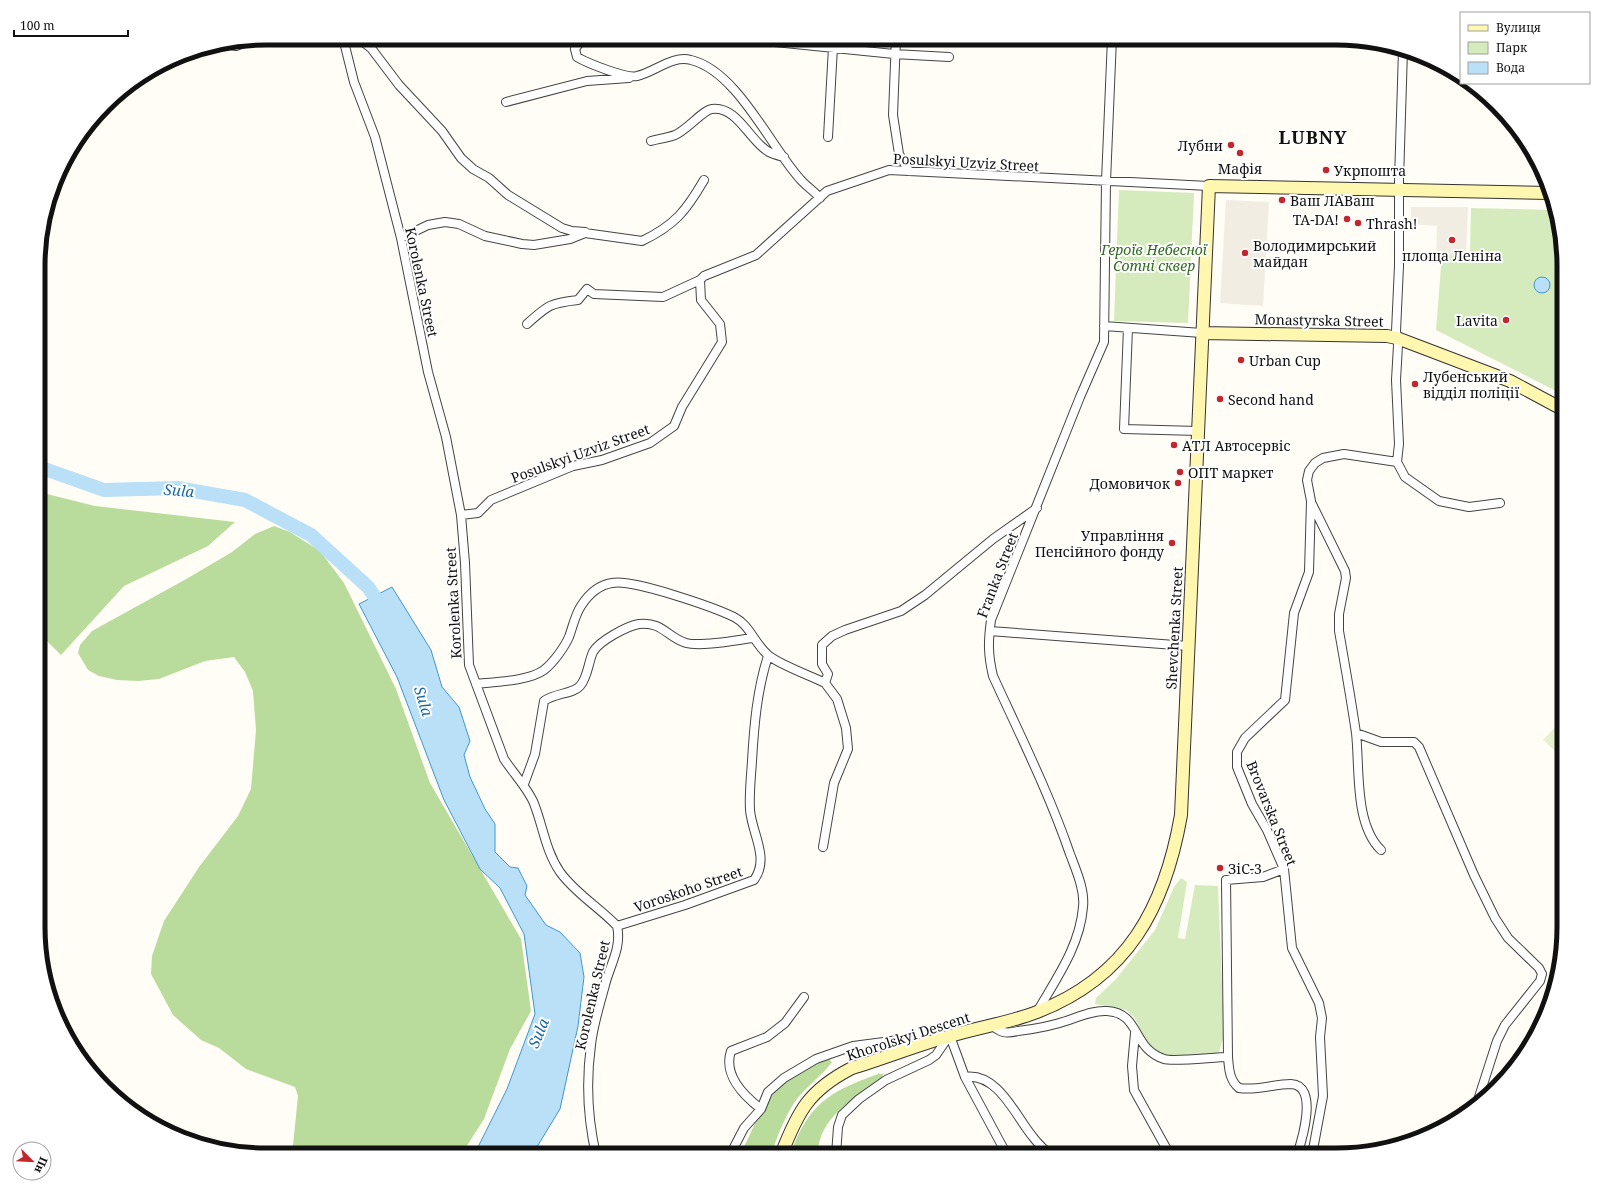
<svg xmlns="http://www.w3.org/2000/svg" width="1602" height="1193" font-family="'Noto Serif',serif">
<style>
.green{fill:#d5ebbd}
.forest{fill:#b9dc9c}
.pitch{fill:#e6f2cf}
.plaza{fill:#f1ede2}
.water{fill:#b9e0f7;stroke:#3f96cf}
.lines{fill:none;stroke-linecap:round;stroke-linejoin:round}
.river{stroke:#b9e0f7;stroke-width:14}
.minor-casing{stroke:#444;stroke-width:10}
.secondary-casing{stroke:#333;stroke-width:14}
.minor{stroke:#fff;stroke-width:8}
.secondary{stroke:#fff6b0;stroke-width:12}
.poi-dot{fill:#c4262e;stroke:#fff;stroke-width:1.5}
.labels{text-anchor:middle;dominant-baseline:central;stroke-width:4;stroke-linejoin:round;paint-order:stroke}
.poi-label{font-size:14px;fill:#111;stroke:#fff;text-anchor:start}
.street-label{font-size:14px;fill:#111;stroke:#fff}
.park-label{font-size:14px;font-style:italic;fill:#2f6b1f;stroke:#fff}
.water-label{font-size:15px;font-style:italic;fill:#1768a6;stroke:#fff}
.district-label{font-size:18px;font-weight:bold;letter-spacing:1px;fill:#111;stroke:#fff}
.rim{fill:none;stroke:#111;stroke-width:5}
</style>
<rect width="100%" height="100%" fill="#fffdf5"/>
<!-- green -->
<path class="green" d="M663,38H707C689,46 680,48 663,38Z
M1119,190L1194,193L1188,323L1114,321Z
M1471,208L1556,210L1560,221L1564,265V395L1436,330L1442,254L1470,253Z
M1181,878L1187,882L1178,938L1185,939L1195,885L1218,886L1224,1035L1219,1052L1211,1055L1168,1057L1150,1048L1134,1017L1126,1010L1095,1004L1096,998L1116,979L1155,930L1174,887Z"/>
<!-- forest -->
<path class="forest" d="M39,492L95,506L235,522L208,546L124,586L61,655L39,633Z
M274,526L290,532L320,551L344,583L396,689L430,783L521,939L531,1011L510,1049L484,1119L461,1155H292L298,1096L295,1087L246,1069L219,1048L201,1040L173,1015L151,974L152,956L164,921L199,867L238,816L251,789L256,730L253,691L245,672L234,657L205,661L159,679L138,681L117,680L99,676L88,670L78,653L80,645L92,631L188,578L232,552L255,534Z
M829,1059L832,1062C821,1077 804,1088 794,1103C784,1119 777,1137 771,1155H740C753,1130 764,1097 788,1080C801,1070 815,1064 829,1059Z
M878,1074H883L882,1078C856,1097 817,1118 818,1155H790C809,1103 829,1092 878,1074Z"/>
<!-- pitch -->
<path class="pitch" d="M1561,721L1564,723V759L1543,740Z"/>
<!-- plaza -->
<path class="plaza" d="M1226,200L1269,202L1263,306L1220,303Z
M1411,207H1468L1466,256L1436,255L1437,226L1411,224Z"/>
<!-- water -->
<path class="water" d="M1534 285a8 8 0 1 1 16 0a8 8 0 1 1-16 0Z
M392,587L431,650L442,687L459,707L470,741L464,755L470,777L485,809L495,824V852L510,867L518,868L527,886L525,895L546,925L560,932L580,953L584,977L578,1026L560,1109L532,1155H474L507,1089L535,1014L524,934L500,888L480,869L444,800L397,677L359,604Z"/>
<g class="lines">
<!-- river -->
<path class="river" d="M39,467L104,490L177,488L245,500L311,535L368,587L384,611"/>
<!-- minor casing -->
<g class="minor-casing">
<path id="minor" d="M343,38L354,82L375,137L401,238L428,372L446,437L461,515L465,563L469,665L504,759C514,774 525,785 533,801C543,825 545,850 560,872C576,894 599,907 617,926C622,947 610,965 605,985C600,1004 593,1025 591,1045C586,1081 588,1120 596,1155
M358,38L371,48L399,85L442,131L461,158L473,169L489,178L508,195L562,228L572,231L585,232
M583,38L575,49L577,57C587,63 627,79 637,76C655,72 672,55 691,60C737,71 770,146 800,179C806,186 814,191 820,198
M896,38L893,115L899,154L909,171
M754,40L894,54L949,57
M227,44L236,46L250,41
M1403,50L1399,180V266L1396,331L1398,345L1396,380L1399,444L1397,462L1405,477L1439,501L1469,507L1500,503
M506,102L587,81L629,78
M828,137L833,47
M651,141C658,139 667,138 675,135C687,130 703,110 712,109C738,106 750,142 769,152C774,154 779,156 784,157
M401,238L428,225L445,222L459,224L485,236L522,244L534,245L570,239L585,233L642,241C675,225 686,211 704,180
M527,324C548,305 550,303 578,300L587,289L594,294L663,297L700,280
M1104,326L1202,333
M1128,328L1124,429L1198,431
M1312,504L1345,571L1346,578L1339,614V631C1345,665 1351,699 1356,733C1360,768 1354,824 1381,850
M461,515L478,513L491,500L573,466L602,460L650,443L674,426L682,407L722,342L720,324L701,300L700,280L704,276L756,255L827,191L889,170L1209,186
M990,631L1188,646
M476,684C495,682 529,681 544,670C553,663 564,648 569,637C573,626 575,615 581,606C588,595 599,585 612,583C633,579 713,607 734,617C750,625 754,643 768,655C778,664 811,676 825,683L828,674L822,664V645L832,636L845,630L901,611L925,595L993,539L1037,508
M1356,733L1381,742H1414L1419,747L1474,875L1495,918L1508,938L1539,968L1542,974L1540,981L1505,1025L1497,1041L1478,1100
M524,784L535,754L544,701C555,693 573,694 580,686C588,677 588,663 593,652C599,641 627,626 639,624C662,621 668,638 686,643C701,647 737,640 753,638
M823,847L834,783L848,749L846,728L837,699L825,683
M1284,869L1263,877L1226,880L1228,1057C1229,1068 1229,1080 1239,1088C1256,1091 1274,1084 1291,1084C1319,1085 1302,1140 1297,1155
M617,926L685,905L754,880C770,858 752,834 750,810C749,794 751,777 752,761C754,726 757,690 768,656
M1037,1012C1056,979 1080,946 1083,907C1085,890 1076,870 1070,854C1049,793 1020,735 993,676C988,655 988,642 991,620L1080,397L1104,342L1106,181L1112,38
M992,1026C996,1028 999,1031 1003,1032C1007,1033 1014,1032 1018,1031C1035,1029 1052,1026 1069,1020C1081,1016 1094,1010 1107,1011C1141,1013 1131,1048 1164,1059C1173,1062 1215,1057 1228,1057
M1135,1033L1132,1066L1134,1090L1170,1155
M950,1036L965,1077L1007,1155
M965,1077C998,1072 1016,1117 1033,1137C1038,1144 1044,1149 1050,1155
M761,1109C743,1095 723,1075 731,1051L767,1037L785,1023L804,997
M730,1155L744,1128L761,1109L768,1092L784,1078L816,1059L853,1046L899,1040
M836,1155L838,1127L842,1115L859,1099L886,1080L929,1060L936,1055L949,1036
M1312,1155L1323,1096L1320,1037L1322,1018L1319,1003L1292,948L1284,869L1267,830L1252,804L1237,767V752L1245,738L1285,700L1294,613L1309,572L1311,501L1307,480L1309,471L1315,463L1323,458L1344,454L1397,462"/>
</g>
<!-- secondary casing -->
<g class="secondary-casing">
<path id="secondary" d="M1202,333L1387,336L1397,338L1510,381L1564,410
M781,1155C798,1111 809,1090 852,1068C885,1058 917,1045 950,1036C979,1027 1009,1023 1037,1012C1128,977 1165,907 1181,815L1209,186L1550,193"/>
</g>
<!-- minor -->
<use href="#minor" class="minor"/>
<!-- secondary -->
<use href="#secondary" class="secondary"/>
</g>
<!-- markers -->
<g class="poi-dot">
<circle cx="1231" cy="145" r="4"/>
<circle cx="1240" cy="153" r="4"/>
<circle cx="1326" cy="170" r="4"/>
<circle cx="1282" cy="200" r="4"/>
<circle cx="1347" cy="219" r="4"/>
<circle cx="1358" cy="223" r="4"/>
<circle cx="1452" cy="240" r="4"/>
<circle cx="1245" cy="253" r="4"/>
<circle cx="1506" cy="320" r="4"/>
<circle cx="1241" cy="360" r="4"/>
<circle cx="1415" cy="384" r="4"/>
<circle cx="1220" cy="399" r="4"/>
<circle cx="1174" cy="445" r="4"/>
<circle cx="1180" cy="472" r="4"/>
<circle cx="1178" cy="483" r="4"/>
<circle cx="1172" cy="543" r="4"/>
<circle cx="1220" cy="868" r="4"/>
</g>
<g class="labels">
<!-- poi labels -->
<g class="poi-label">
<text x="1223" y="145" text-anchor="end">Лубни</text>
<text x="1240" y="168" text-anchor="middle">Мафія</text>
<text x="1334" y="170">Укрпошта</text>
<text x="1290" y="200">Ваш ЛАВаш</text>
<text x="1339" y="219" text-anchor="end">TA-DA!</text>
<text x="1366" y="223">Thrash!</text>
<text x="1253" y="245">Володимирський<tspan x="1253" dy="16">майдан</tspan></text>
<text x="1452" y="255" text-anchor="middle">площа Леніна</text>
<text x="1498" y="320" text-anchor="end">Lavita</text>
<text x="1249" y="360">Urban Cup</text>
<text x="1423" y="376">Лубенський<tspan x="1423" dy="16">відділ поліції</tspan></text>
<text x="1228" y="399">Second hand</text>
<text x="1182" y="445">АТЛ Автосервіс</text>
<text x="1188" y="472">ОПТ маркет</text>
<text x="1170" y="483" text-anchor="end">Домовичок</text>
<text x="1164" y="535" text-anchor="end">Управління<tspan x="1164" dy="16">Пенсійного фонду</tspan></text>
<text x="1228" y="868">ЗіС-3</text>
</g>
<!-- street labels -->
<g class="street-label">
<text transform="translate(966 162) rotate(3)">Posulskyi Uzviz Street</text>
<text transform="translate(422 282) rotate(78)">Korolenka Street</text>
<text transform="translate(1319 320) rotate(1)">Monastyrska Street</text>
<text transform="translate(580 453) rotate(-20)">Posulskyi Uzviz Street</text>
<text transform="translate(997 575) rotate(-69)">Franka Street</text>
<text transform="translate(453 603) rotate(-93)">Korolenka Street</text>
<text transform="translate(1174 628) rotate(-87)">Shevchenka Street</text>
<text transform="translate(1272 813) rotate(68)">Brovarska Street</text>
<text transform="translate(688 889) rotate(-19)">Voroskoho Street</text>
<text transform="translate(592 995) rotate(-77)">Korolenka Street</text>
<text transform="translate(908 1036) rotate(-18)">Khorolskyi Descent</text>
</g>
<!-- park labels -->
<g class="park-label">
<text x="1154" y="249">Героїв Небесної<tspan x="1154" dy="16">Сотні сквер</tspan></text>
</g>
<!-- water labels -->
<g class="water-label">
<text transform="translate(179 490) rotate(5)">Sula</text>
<text transform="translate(424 701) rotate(73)">Sula</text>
<text transform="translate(538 1033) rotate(-68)">Sula</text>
</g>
<!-- district labels -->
<g class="district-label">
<text x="1313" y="137">LUBNY</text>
</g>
</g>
<!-- crop -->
<path d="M0 0H1602V1193H0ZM266 45H1336A221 221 0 0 1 1557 266V927A221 221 0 0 1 1336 1148H266A221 221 0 0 1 45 927V266A221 221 0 0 1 266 45Z" fill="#fff" fill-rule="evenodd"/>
<path class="rim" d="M266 45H1336A221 221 0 0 1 1557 266V927A221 221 0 0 1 1336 1148H266A221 221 0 0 1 45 927V266A221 221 0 0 1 266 45Z"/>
<!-- legend -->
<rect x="1460" y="12" width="130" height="72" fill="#ffffff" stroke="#a0a0a0"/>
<rect x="1468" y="25" width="20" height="6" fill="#fff6b0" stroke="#a0a0a0"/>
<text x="1496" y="32" font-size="12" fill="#111111">Вулиця</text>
<rect x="1468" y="42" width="20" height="12" fill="#d5ebbd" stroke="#a0a0a0"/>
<text x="1496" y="52" font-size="12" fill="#111111">Парк</text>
<rect x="1468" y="62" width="20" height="12" fill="#b9e0f7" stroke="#a0a0a0"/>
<text x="1496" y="72" font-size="12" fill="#111111">Вода</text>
<!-- north arrow -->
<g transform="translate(32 1161) rotate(114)"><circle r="19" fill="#ffffff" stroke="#a0a0a0"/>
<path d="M0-3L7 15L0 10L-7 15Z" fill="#c4262e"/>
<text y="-6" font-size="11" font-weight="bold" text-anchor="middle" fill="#111111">Пн</text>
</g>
<!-- scale -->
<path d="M14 30v6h114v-6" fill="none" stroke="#111111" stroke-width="2"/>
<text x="20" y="30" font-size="12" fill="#111111" stroke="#ffffff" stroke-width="3" paint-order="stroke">100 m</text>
</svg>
